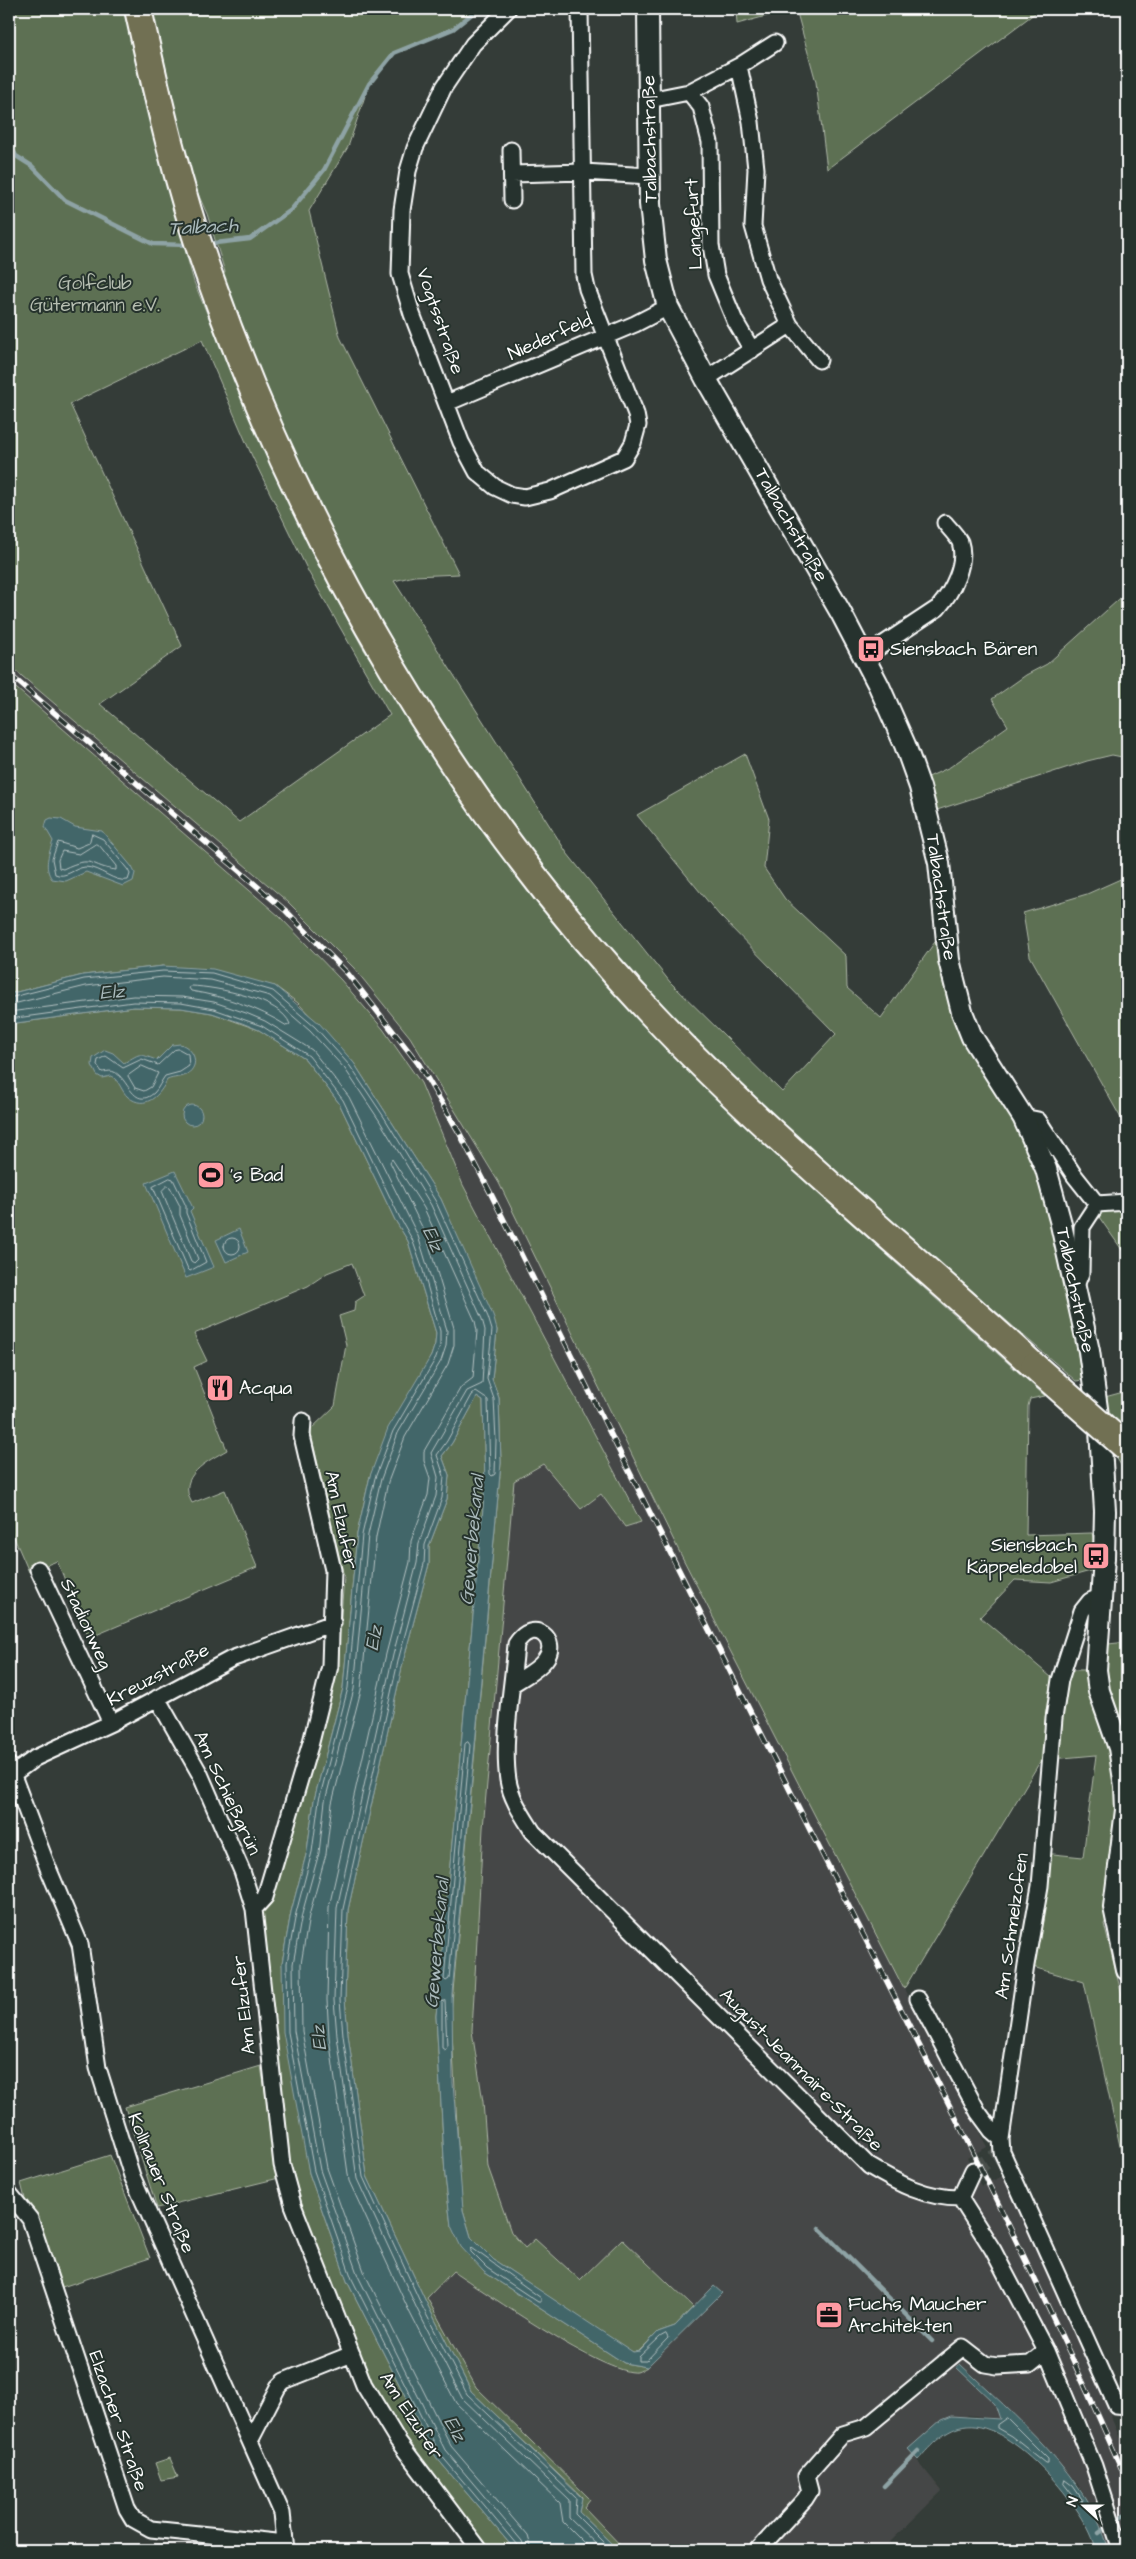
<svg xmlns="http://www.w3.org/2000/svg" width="1136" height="2559" font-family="'Architects Daughter',sans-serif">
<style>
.built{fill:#454746}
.green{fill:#5d6f52;stroke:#aeb7a8;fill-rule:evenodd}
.water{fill:#436669;stroke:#8ea3a5}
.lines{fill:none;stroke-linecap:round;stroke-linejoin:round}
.shore{stroke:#b4c2c3;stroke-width:1}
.stream{stroke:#8ea3a5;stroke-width:4.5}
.minor-tunnel{stroke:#48504c;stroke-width:15;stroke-dasharray:15 8;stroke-linecap:butt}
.minor-casing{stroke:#fff;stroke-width:19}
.tertiary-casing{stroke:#fff;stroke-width:24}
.trunk-casing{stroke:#fff;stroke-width:30}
.minor{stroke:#26332d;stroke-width:15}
.tertiary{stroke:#26332d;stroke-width:20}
.trunk{stroke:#716f52;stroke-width:26}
.rail-casing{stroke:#fff;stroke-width:5.5}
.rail{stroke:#26332d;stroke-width:4;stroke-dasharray:11;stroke-linecap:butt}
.trunk-bridge-casing{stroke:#fff;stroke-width:30;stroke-linecap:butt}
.trunk-bridge{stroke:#716f52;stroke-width:26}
.labels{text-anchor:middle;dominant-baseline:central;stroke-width:4;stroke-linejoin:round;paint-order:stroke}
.street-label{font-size:19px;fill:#fff;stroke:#26332d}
.park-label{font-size:19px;fill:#b6beb1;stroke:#26332d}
.poi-label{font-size:19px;fill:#fff;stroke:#26332d;text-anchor:start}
.water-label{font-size:20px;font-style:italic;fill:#aababc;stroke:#26332d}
</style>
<rect width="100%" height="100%" fill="#343c38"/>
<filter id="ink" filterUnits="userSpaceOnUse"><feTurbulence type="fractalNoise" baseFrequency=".02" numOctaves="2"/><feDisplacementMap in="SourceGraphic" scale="10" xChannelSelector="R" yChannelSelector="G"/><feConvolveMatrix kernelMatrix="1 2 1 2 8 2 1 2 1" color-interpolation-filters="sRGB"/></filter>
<g filter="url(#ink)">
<!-- built -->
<path class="built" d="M9,665L212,836L288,902L354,968L410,1037L499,1183L904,1989L987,2147L967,2158L981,2186L1003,2176L1079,2341L1127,2455V2550H1109L1097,2517L1077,2483L1001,2402L960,2364L956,2367L995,2404L1000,2419L968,2415L908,2449L942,2491L882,2550H625L584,2507L590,2499L476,2387L427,2298L453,2271L584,2355L647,2367L716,2289L714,2287L693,2307L622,2240L580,2280L534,2240L525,2248L511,2232L488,2167L483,2102L472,2031L483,1828L514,1481L543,1464L581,1509L601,1494L625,1527L641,1521L463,1185L421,1083L383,1029L341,980L279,916L9,682Z"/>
<!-- green -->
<path class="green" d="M9,9H126L140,85L194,282L265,453L318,565L363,648L449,780L495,847L672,1052L821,1196L1045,1396L1030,1399L1028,1406L1026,1535L1092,1533L1095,1545L1094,1570L1051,1582L1015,1580L980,1617L1051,1677L1063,1670H1095L1099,1645L1127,1642V1970L1114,1907L1104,1924L1127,2016V2178L1084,1982L1026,1965L1043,1853L1083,1857L1096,1755L1041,1760L904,1989L678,1549L499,1183L410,1037L354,968L288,902L9,665ZM202,340L252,456L309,573L390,715L239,822L100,704L182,646L70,404Z
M150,9H478L453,29L394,53L369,84L348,147L309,211L340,337L459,574L414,576L394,581L567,853L670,982L782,1092L836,1034L719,915L637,815L745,754L769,819L764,868L785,899L846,956L847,988L881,1018L937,939L944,986L954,1019L971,1053L1024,1139L1044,1184L1083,1380L1076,1381L827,1165L731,1077L618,957L521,839L423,700L343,557L275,413L220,274L225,272L207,214L195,187L163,70Z
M736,9H792L737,24Z
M796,9H1039V10L827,169L816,82Z
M1127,592V758L1112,755L1087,761L937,810L922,780L950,767L1008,726L992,699L1026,675L1047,664Z
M9,682L279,916L341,980L383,1029L421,1083L463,1185L641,1522L625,1527L601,1494L581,1509L543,1464L514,1481L483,1828L472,2031L483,2102L488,2167L511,2232L525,2248L535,2239L580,2280L622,2239L693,2307L675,2326L658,2332L637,2353L630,2351L494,2260L471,2237L463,2210L460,2183L451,2013L501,1463L499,1398L492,1379L497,1330L441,1199L354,1063L298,1003L275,986L163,966L83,975L9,994Z
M1127,866V1129L1030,956L1023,913L1087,894L1125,877L1121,869Z
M134,1007L181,1008L212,1013L259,1030L305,1059L339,1103L395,1220L408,1241L436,1333L435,1344L431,1356L370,1476L357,1534L343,1688L314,1800L307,1851L291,1912L282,1963L309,2173L347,2281L436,2457L515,2550H480L380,2412L293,2205L254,1909L338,1653L340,1629L344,1577L310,1430L335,1406L346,1345L339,1316L354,1311L355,1302L364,1296L352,1263L327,1273L308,1286L194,1334L207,1361L194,1367L227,1450C208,1461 176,1476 192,1503L225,1490L257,1567L89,1638L57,1561L29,1572L9,1526V1024Z
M1127,1206V1257L1099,1217L1098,1210Z
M1127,1391V1475L1113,1452L1105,1397Z
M477,1397L483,1401L485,1486L436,2016L445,2176L451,2226L484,2272L624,2363L647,2367C644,2369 640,2371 637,2372C605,2376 485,2292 453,2271L427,2298L476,2387L590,2499L584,2507L625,2550H618L579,2512L582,2497L471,2391L427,2304L367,2176L348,2034L345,1999L348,1910L404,1658L429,1564V1546L447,1499L449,1475L442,1456L452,1443Z
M261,2066L279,2178L157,2208L125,2107Z
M110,2155L150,2258L53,2290L30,2219L21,2183Z
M170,2458L178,2477L161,2480L155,2463Z"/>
<!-- water -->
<path class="water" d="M51,818L61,819L75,827L102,831L132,867L135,873L133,881L123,886L86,872L66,881L52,879C43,867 49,854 53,841L45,827L47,820Z
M163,966L213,969L275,986L319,1023L354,1063L441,1199L493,1315L497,1330L492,1379L499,1398L501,1463L452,1994L453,2083L463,2210L471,2237L494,2260L633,2352L640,2351L658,2332L675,2326L714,2286L722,2293L647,2367L624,2363L484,2272L461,2247L451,2226L445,2176L436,2016L485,1486L483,1401L477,1397L452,1443L442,1456L449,1475L447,1499L429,1546V1564L404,1658L348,1910L345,1999L348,2034L367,2176L427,2304L471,2391L582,2498L579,2512L618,2550H515L436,2457L347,2281L309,2173L283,2032L282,1963L291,1912L307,1851L314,1800L343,1688L357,1534L370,1476L388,1428L431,1356L435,1344L436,1333L408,1241L395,1220L339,1103L305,1059L259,1030L242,1023L212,1013L181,1008L134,1007L9,1024V994L83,975Z
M180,1044C194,1048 201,1065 187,1074C181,1078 174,1077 167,1080C160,1095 146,1111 128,1097C121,1091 120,1081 111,1076L102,1078L97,1075L92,1065L93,1058L105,1050L113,1053L124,1063C144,1051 137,1054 157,1060L172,1045Z
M182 1115a10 10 0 1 1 20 0a10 10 0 1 1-20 0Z
M175,1171L193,1208L190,1211L214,1267L186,1278L146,1183Z
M239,1229L248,1252L226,1262L216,1240Z
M960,2364C1015,2416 1088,2476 1109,2550H1096C1089,2510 1011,2421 967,2426C946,2428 931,2445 918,2460L908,2449L941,2420L951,2416L1000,2419L995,2404L956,2367Z"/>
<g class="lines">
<!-- shore -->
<path class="shore" d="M92,834L103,839L128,870L130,874L128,880C114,883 100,867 85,867C74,868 66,879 55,874L52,859L58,842L77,848L89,843Z
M96,844L99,845L116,866V870C90,867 94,854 63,869L59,868L58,860L62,851L79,854Z
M192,986C216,987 281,999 290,1024L287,1026C257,1007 226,997 191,991L189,988Z
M9,998L84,979L163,971L212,973L273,991L315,1027L350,1066L384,1117L436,1202L488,1317L492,1330L487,1379L494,1399L496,1440L495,1474L492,1476L490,1474L488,1400L476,1392L472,1395L447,1441L437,1455L444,1476L442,1498L425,1545L424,1564L399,1657L343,1909L340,2000L343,2035L363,2177L422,2306L467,2394L576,2498L575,2514L611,2550
M9,1005L86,986L163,977L211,980L270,996L310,1031L345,1069L379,1120L431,1205L482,1319L485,1330L482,1384L467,1391L431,1453L438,1477L436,1496L419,1543L417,1563L393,1655L337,1908L334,2000L337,2036L357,2179L417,2309L462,2398L569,2500V2518L602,2550
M9,1012L133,996L182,997L214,1002L246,1013L265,1021L312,1050L349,1097L418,1236L447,1330L446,1346L441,1361L398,1433L381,1479L368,1535L354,1689L325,1801L319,1853L302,1914L293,1964L294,2031L320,2170L358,2276L445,2450L522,2541L525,2550
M9,1019L133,1002L181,1003L214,1009L262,1026L309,1056L343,1100L400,1218L412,1239L422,1267L440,1331V1345L436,1358L393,1431L375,1478L362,1535L348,1688L319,1800L312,1852L296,1913L287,1963L288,2032L314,2171L352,2279L440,2454L517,2545L519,2550
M179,1049L188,1054L189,1066L180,1072L165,1076C161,1081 159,1088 154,1093C133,1111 128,1077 114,1072C110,1070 106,1072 102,1072L97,1065L98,1060L106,1056L123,1068L142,1059L158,1065L174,1050Z
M142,1066L158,1073L151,1087L144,1091L135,1088L128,1076Z
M170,1178L173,1179L186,1206V1213L206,1262L190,1271L188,1269L153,1187Z
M167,1186L170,1187L180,1206V1215L198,1259L194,1263L191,1261L162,1191Z
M224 1246a8 8 0 1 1 16 0a8 8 0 1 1-16 0Z
M468,1742L470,1745L449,1979L446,1981L444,1979L465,1744Z
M445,2001L447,2047L445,2050L442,2048V2002Z
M472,2248L541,2298V2302H538L487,2268L471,2252Z
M666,2334L668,2338L646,2361H639V2357L660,2337Z
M1007,2418L1048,2459V2463H1045L1011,2436L997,2428V2425Z
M1065,2480L1073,2486L1082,2499L1081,2503L1078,2502L1064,2484Z
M532,2550L528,2536L451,2446L365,2274L327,2168L302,2031L301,1964L309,1916L326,1854L332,1803L361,1690L376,1537L388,1482L405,1437L448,1364L454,1345V1328L426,1235L390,1162L392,1159L424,1208L475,1321L477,1331L473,1378L461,1387L424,1451V1461L430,1478L428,1495L411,1541L410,1562L386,1654L329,1907L327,2000L329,2037L349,2181L410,2313L456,2403L560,2503L563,2522L591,2550"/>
<!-- stream -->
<path class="stream" d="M9,142L16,156L32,166L65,200L153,244L189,245
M207,244L250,239L291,210L324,170L369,84L394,53L453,29L478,9
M819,2228L932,2341
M884,2486L918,2451
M1099,2533L1124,2515"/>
<!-- minor-tunnel -->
<path class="minor-tunnel" d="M973,2170L1002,2152"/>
<!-- minor casing -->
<g class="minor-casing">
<path id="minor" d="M508,9L473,44L444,87L415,148L408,171L402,210L400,274L412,314L461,442L477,472L495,487L512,495L525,497L550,491L624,458L633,443L638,425L636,414L587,289L584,275L580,9
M775,43L739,66L751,122L756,169L753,226L768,279L790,325
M689,92L701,107L710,142L711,245L716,275L735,321L752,350
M649,100L689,92L739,66
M511,150L512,200
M512,174L584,172L649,176
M706,379L790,325L819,360
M447,403L635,324L668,307
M864,657L938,608C952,592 967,564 960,542C957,536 950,529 945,523
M1023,1117L1038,1120L1074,1175L1097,1204L1082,1227L1081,1273L1075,1288
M1097,1204L1127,1202
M38,1569L111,1723
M1102,1596L1090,1601L1082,1611L1060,1680L1054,1718L1040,1886L1026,1965L1001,2139L1002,2152L1116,2405L1127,2406
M513,1684C523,1677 537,1671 545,1660C561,1640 533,1616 516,1644C513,1685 502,1740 508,1780C511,1799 523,1816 533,1832L869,2166C899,2184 925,2198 960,2198
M157,1698L200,1774L242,1871L254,1909L282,2165L293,2205L364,2385L398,2441L480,2550
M9,1765L48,1868L80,1944L98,2068L132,2176L282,2513L286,2550
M9,1777L35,1758L111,1723L231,1659L333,1623
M254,1909L265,1897L311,1742L330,1666L333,1570L302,1436L303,1421
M918,1999L978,2112L992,2131L1001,2139
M9,2193L30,2219L127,2509L133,2519L151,2529L285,2543
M960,2198L993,2250L1046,2351L1094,2466L1121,2550
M960,2198L973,2170
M250,2441L278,2387L284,2381L352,2354
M758,2550L805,2499L810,2491L806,2476L843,2434L866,2427L963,2347L985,2364L997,2366L1030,2364L1046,2351"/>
</g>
<!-- tertiary casing -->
<g class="tertiary-casing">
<path id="tertiary" d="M648,9L650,204L656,260L668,307L706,379L841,613L879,686L905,745L920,787L939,863L949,960L962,1012L972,1037L1023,1117L1046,1169L1060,1220L1089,1351L1100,1430L1105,1511L1104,1558L1096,1670L1099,1691L1119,1748L1125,1786L1126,1810L1114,1907L1127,1970"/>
</g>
<!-- trunk casing -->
<g class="trunk-casing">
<path id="trunk" d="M138,9C158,99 178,188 209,275C305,548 454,804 653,1015C771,1140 908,1250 1034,1366"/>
</g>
<!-- minor -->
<use href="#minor" class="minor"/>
<!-- tertiary -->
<use href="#tertiary" class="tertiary"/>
<!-- trunk -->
<use href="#trunk" class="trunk"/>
<!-- rail casing -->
<g class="rail-casing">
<path id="rail" d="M9,674L286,911L348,974L418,1063L460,1134L491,1194C597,1407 703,1620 811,1832C920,2047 1031,2260 1127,2481"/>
</g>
<!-- rail -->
<use href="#rail" class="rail"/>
<!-- trunk-bridge casing -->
<g class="trunk-bridge-casing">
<path id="trunk-bridge" d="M1034,1366L1127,1448"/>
</g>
<!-- trunk-bridge -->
<use href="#trunk-bridge" class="trunk-bridge"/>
</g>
</g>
<!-- icons -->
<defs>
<g id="bus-square" transform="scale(1.4375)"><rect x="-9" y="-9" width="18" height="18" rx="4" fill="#ff9aa2" stroke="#26332d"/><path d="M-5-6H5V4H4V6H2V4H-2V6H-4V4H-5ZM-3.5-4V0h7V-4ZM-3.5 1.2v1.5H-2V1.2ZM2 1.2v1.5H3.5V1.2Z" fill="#111"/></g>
<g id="stadium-square" transform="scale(1.4375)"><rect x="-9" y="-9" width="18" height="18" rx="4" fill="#ff9aa2" stroke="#26332d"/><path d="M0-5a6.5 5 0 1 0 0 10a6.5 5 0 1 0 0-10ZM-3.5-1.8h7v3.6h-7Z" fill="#111"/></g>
<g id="restaurant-square" transform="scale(1.4375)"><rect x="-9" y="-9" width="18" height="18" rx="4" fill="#ff9aa2" stroke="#26332d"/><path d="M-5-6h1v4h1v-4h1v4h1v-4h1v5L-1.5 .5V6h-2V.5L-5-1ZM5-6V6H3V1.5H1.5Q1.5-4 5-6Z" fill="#111"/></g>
<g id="office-square" transform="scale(1.4375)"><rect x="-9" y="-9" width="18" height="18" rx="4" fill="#ff9aa2" stroke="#26332d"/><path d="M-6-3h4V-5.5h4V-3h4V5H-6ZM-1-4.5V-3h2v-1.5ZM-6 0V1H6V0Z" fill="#111"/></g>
</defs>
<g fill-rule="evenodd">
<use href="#bus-square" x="871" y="649"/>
<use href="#stadium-square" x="211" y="1175"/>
<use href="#restaurant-square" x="220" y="1388"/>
<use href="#bus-square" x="1096" y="1556"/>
<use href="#office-square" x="829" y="2315"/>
</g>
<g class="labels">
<!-- street labels -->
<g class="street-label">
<text transform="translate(650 139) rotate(-91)">Talbachstraße</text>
<text transform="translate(694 224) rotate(-93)">Langefurt</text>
<text transform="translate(440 321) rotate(71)">Vogtsstraße</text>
<text transform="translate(550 337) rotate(-24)">Niederfeld</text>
<text transform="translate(791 525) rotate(60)">Talbachstraße</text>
<text transform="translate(941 897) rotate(82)">Talbachstraße</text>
<text transform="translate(1075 1290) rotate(78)">Talbachstraße</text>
<text transform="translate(341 1520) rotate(78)">Am Elzufer</text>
<text transform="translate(86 1624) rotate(65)">Stadionweg</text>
<text transform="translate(158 1675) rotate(-28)">Kreuzstraße</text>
<text transform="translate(227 1793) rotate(65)">Am Schießgrün</text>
<text transform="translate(1012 1926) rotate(-82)">Am Schmelzofen</text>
<text transform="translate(244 2005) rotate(-96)">Am Elzufer</text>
<text transform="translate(801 2070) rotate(45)">August-Jeanmaire-Straße</text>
<text transform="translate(161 2183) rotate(68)">Kollnauer Straße</text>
<text transform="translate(411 2416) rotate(57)">Am Elzufer</text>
<text transform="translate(118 2421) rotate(71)">Elzacher Straße</text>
</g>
<!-- park labels -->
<g class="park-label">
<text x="95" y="283">Golfclub<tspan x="95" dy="22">Gütermann e.V.</tspan></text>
</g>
<!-- poi labels -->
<g class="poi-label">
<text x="890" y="649">Siensbach Bären</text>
<text x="230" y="1175">'s Bad</text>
<text x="239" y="1388">Acqua</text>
<text x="1077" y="1545" text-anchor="end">Siensbach<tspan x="1077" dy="22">Käppeledobel</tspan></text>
<text x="848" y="2304">Fuchs Maucher<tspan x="848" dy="22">Architekten</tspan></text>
</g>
<!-- water labels -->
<g class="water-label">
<text transform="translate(203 227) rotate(-3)">Talbach</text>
<text transform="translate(112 992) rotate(-5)">Elz</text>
<text transform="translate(433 1239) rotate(66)">Elz</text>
<text transform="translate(472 1540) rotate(-85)">Gewerbekanal</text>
<text transform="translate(374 1638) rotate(-79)">Elz</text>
<text transform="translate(437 1943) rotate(-85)">Gewerbekanal</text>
<text transform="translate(319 2038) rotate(-96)">Elz</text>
<text transform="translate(455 2429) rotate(61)">Elz</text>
</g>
</g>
<!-- margin -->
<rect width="1136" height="2559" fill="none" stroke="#26332d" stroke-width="30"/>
<rect x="15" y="15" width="1106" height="2529" fill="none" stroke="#fff" stroke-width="2" filter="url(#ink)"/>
<!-- north arrow -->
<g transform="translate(1084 2506) rotate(291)" stroke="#26332d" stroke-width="4" paint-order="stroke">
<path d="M0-4L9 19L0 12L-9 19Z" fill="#ffffff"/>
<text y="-8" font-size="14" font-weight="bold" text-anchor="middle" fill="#ffffff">N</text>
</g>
</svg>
